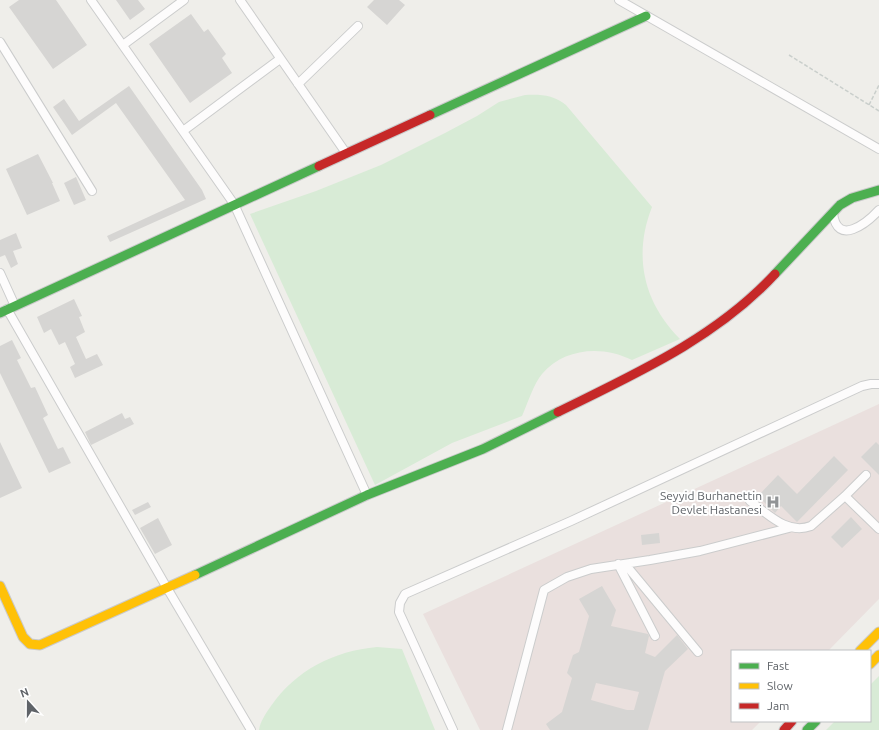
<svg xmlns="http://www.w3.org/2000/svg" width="879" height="730" font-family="Ubuntu,sans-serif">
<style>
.medical{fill:#eae0de}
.green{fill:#d8ebd6}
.building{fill:#d6d5d3;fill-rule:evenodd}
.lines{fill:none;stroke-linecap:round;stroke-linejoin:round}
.street-casing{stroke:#cbcccc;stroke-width:10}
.fast-casing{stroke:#cacacb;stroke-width:11}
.slow-casing{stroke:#cacacb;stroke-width:11}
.jam-casing{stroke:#cacacb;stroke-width:11}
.path{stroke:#cacfcc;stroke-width:1.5;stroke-dasharray:4 2;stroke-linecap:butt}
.street{stroke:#fdfcfc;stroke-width:8}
.fast{stroke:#4caf50;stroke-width:9}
.slow{stroke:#ffc107;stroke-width:9}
.jam{stroke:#c62828;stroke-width:9}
.labels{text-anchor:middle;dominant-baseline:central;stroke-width:4;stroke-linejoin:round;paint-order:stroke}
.poi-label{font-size:12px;fill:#5f6368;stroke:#fff;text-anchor:end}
</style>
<rect width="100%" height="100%" fill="#efeeea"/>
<!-- medical -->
<path class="medical" d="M879,404V599L828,651H732V721H761L752,730H480L423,614Z"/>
<!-- green -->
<path class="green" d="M525,95C540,94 554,95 566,105L652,207C633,255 643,302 680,339L632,360C602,345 564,348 542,374C534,383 527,405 522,416L452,443L375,485L250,214L316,191L381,165L445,133L477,116L499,102Z
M377,647L402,649L435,730H259C260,722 266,713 271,706C296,670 334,651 377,647Z
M879,676V730H826L835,721H870V685Z"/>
<!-- building -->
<path class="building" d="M19,0H56L87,45L53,69L9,7Z
M116,0H138L145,9L130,20Z
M374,0H399L405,5L387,25L367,7Z
M191,14L204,32L208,29L226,54L222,58L232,73L190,103L149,44Z
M129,86L202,190L206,199L110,242L107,236L185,200L116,103L72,135L53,107L64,99L79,121Z
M38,154L53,183H52L60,201L27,215L6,169Z
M76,177L86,200L74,205L64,183Z
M16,233L22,248L13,251L18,264L11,268L5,255L0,257V240Z
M74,299L82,316L79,317L85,332L76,337L86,359L97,354L103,365L75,378L70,367L75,364L65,342L59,345L51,329L44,333L37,317Z
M12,340L21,358L17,360L31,388L35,387L48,415L43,418L58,449L63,447L71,463L49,473L0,373V346Z
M122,413L125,419L130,417L134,424L91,445L85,432Z
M0,442L22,488L0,498Z
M876,442L879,445V475L861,457Z
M834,456L848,470L797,522L781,506L775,513L758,496L778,475L797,494Z
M148,502L151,507L135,515L132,510Z
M851,517L862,529L842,548L831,537Z
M158,518L172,545L155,554L140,528Z
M659,533L660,543L642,545L641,535Z
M602,586L616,610L611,626L648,634L649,636L645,653L655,657L677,635L688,649L665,671L648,730H550L546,724L562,712L572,678L567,673L573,655L579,652L589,616L579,599ZM596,683L639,692L634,710H627L591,700Z"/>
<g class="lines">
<!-- street casing -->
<g class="street-casing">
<path id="street" d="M91,0L234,204L367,495
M240,0L346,153
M619,0L879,149
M0,42L92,191
M123,45L184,0
M298,84L358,26
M183,131L280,59
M833,213C837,247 867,223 879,210
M0,273L15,306
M7,309L167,588L251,730
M845,496L879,529
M750,501C768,514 787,535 811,526L845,496L866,475
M618,564L655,636
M625,564L698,652
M453,730L399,612L400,603L405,594L571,521L862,386L871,384H879
M507,730L544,590L567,577L591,569L650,560L700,551L789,528"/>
</g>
<!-- fast casing -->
<g class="fast-casing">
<path id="fast" d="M430,115L646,16
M775,274L840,205L852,198L879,190
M0,313L319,166
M195,575L367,495L483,449L558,412
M807,730L816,721"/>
</g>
<!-- slow casing -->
<g class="slow-casing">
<path id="slow" d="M0,586L23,637L30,644L40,645L195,575
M860,651L879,632
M870,664L879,655"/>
</g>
<!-- jam casing -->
<g class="jam-casing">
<path id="jam" d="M319,166L430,115
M558,412C635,374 716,338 775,274
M784,730L792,721"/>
</g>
<!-- path -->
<path class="path" d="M789,55L879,111
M869,105L879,85"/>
<!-- street -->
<use href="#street" class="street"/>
<!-- fast -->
<use href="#fast" class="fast"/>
<!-- slow -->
<use href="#slow" class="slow"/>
<!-- jam -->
<use href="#jam" class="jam"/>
</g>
<!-- icons -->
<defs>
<g id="hospital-bare" transform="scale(1.08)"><path d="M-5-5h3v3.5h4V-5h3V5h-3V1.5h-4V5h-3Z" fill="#919496" stroke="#fff" stroke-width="2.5" paint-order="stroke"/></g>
</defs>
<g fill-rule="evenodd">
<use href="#hospital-bare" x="773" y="502"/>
</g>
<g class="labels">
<!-- poi labels -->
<g class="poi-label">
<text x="762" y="495">Seyyid Burhanettin<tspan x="762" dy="14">Devlet Hastanesi</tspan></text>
</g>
</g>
<!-- legend -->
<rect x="731" y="650" width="140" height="72" fill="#ffffff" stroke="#bfc1c3"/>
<rect x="739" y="663" width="20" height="6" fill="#4caf50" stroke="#bfc1c3"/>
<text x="767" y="670" font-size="12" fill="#5f6368">Fast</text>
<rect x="739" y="683" width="20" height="6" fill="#ffc107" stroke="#bfc1c3"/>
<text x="767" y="690" font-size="12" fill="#5f6368">Slow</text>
<rect x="739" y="703" width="20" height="6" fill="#c62828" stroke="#bfc1c3"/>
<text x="767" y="710" font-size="12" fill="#5f6368">Jam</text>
<!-- north arrow -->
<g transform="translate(28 702) rotate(339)" stroke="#ffffff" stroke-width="3" paint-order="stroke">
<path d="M0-3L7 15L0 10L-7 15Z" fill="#5f6368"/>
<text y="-6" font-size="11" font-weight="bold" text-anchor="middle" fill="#5f6368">N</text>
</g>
</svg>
